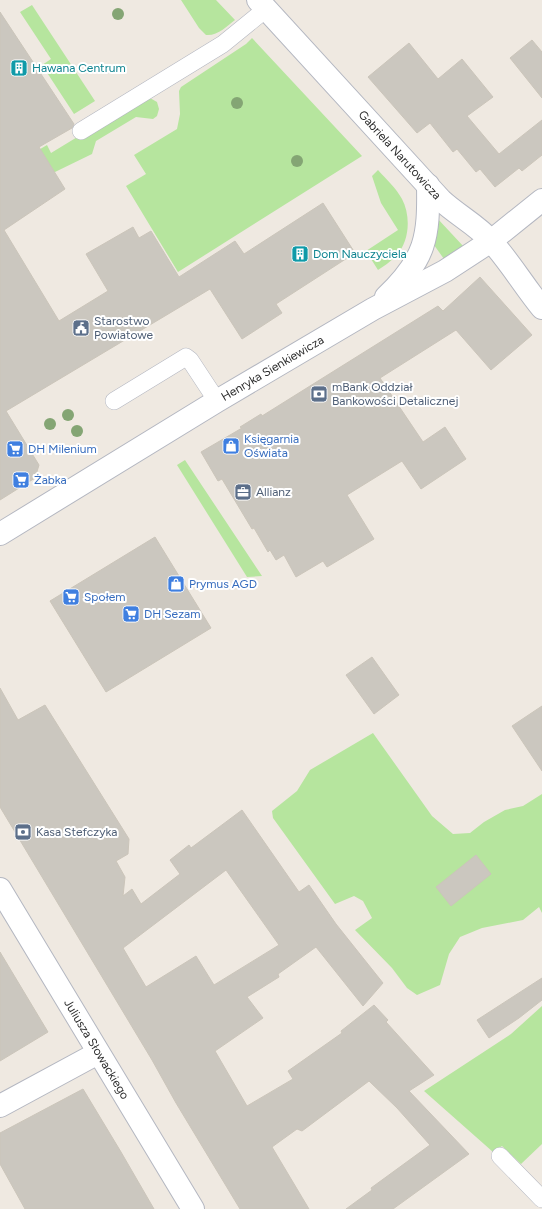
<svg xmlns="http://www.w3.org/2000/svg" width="542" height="1209" font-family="Figtree,sans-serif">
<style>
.green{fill:#b6e59e}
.building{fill:#cbc7bf;stroke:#cbc5ba;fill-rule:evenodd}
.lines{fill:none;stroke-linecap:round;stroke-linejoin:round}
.lane-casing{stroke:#b4b7c1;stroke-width:18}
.street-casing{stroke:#b4b7c1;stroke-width:24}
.secondary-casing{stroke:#b4b7c1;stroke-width:24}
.lane{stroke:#fff;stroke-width:17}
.street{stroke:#fff;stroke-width:22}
.secondary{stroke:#fff;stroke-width:22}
.tree{fill:#84a574}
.labels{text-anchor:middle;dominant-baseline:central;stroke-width:4;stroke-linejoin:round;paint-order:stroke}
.culture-label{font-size:12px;fill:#0d838f;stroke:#fff;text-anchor:start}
.street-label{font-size:12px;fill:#2e2e2e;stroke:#fff}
.service-label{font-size:12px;fill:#4e5e75;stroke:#fff;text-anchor:start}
.shop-label{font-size:12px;fill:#366cbe;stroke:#fff;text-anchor:start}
</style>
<rect width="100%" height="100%" fill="#efe9e1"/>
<!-- green -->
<path class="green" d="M181,0H216L235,20C227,26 218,36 206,35L199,28Z
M32,5L95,101L74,114L42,65L51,59L20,12Z
M252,38L362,156L178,272L126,186L146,174L134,155L177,129L180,114L179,91L181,87L246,44Z
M150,98L157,102L159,109L157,116L153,119L136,117L96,141L92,154L55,172L0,205V173L47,145L51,153L97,125Z
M378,170C386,179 396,188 402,199C411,216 410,242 395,257C390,262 384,266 378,270L366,251L398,230L381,203L372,176Z
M437,218L464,247L444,259L434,245L437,231Z
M185,460L262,576L247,577L177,465Z
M373,733L432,816L453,834L470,833L484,822L505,810L523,806L542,794V913L539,907L523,920L482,928L460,937L449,954L440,985L417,995L407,988L392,968L355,930L372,918L363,901L354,896L335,904L273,818L272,811L297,791L310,770Z
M542,1006V1144L521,1164L502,1146L493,1152L424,1091L511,1034Z"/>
<!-- building -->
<path class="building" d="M0,12L74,124L72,128L39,147L65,189L4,230L59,321L108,291L86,254L133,227L139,238L151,231L179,277L235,241L244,254L323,203L355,253L276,304L282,313L242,339L210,289L6,411L39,465L35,478L0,500Z
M532,40L542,52V98L510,58Z
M409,43L438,79L462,59L493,97L467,116L499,154L542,120V155L522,171L519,168L495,187L480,169L476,172L457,149L453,152L430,123L417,133L368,77Z
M480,277L532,335L491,370L456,330L380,378L423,442L445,427L466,459L421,489L402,461L347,495L374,539L327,567L323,561L296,577L284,555L276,560L270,550L268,552L254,528L252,529L222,479L218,481L201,452L242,428L240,427L261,414L262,416L438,306L443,311Z
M155,537L211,628L106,692L50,601Z
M372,657L399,695L374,714L346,675Z
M0,688L18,720L45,705L129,839L128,854L116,861L125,877L123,896L132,889L141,904L180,874L170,860L189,845L191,848L242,810L299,892L309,885L336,924L383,983L363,1006L316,947L278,974L279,977L247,997L263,1018L215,1051L247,1106L293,1079L288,1071L342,1033L341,1031L374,1005L388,1020L386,1022L434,1075L409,1091L469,1154L393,1209H346L372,1190L371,1188L430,1145L397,1108L369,1081L302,1131L297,1129L272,1147L309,1209H240L176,1103L152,1060L0,807ZM226,870L279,945L214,985L196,956L146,987L123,948Z
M542,706V771L512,726Z
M476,855L491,874L451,906L436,887Z
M0,952L48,1032L0,1061Z
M542,978V1000L519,1018L489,1038L477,1020Z
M83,1089L121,1152L154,1209H25L0,1164V1133Z"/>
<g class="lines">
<!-- lane casing -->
<g class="lane-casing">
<path id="lane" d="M81,131L223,44L266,9
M114,401L186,357L190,360L217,401
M500,1156L542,1199"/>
</g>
<!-- street casing -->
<g class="street-casing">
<g id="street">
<path id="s1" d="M258,0L441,200C457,215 477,225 491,241C510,262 524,286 542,308"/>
<path d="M386,297C426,259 429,237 428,185"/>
<path id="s2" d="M0,534L217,401L373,309L445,271L491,241L542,200"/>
<path d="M0,1106L98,1053"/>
</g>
</g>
<!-- secondary casing -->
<g class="secondary-casing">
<g id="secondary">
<path id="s3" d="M0,889L193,1209"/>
</g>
</g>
<!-- lane -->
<use href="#lane" class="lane"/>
<!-- street -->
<use href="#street" class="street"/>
<!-- secondary -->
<use href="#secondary" class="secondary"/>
</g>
<!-- trees -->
<g class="tree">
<circle cx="118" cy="14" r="6"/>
<circle cx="237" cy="103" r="6"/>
<circle cx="297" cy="161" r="6"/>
<circle cx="68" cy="415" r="6"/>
<circle cx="50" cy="424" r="6"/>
<circle cx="77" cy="431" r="6"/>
</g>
<!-- icons -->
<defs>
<g id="building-square" transform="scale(0.9)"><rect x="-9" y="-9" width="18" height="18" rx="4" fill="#0f9aa8" stroke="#fff"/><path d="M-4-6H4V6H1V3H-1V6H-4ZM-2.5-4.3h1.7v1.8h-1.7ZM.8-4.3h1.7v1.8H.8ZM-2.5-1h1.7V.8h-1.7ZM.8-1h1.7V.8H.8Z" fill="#fff"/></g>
<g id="civic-square" transform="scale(0.9)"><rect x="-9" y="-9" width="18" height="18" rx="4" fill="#5c6f8a" stroke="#fff"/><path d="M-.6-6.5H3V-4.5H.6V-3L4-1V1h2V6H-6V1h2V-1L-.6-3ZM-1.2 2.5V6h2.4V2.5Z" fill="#fff"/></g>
<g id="bank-square" transform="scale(0.9)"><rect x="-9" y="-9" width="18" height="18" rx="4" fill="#5c6f8a" stroke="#fff"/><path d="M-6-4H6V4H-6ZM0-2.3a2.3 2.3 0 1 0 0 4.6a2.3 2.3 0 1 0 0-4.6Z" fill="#fff"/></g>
<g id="shop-square" transform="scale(0.9)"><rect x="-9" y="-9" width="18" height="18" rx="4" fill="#3f7fe0" stroke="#fff"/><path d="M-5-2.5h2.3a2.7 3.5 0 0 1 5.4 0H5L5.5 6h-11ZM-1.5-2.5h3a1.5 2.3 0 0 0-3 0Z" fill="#fff"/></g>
<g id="supermarket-square" transform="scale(0.9)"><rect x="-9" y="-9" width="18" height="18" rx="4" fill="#3f7fe0" stroke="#fff"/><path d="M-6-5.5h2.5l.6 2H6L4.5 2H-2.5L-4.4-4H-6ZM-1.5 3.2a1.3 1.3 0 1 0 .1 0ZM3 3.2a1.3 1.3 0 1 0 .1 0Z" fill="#fff"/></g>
<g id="office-square" transform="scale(0.9)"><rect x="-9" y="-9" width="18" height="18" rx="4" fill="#5c6f8a" stroke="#fff"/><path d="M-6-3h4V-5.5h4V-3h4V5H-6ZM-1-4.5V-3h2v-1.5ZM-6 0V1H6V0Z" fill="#fff"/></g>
</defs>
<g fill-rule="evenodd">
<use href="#building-square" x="19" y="68"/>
<use href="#building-square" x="300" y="254"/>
<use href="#civic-square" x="81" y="328"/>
<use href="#bank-square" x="319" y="394"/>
<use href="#shop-square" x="231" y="446"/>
<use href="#supermarket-square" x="15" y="449"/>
<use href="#supermarket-square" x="21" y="480"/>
<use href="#office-square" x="243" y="492"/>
<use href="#shop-square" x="176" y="584"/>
<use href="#supermarket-square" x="71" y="597"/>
<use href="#supermarket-square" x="131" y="614"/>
<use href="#bank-square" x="23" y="832"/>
</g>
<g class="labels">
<!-- culture labels -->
<g class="culture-label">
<text x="32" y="68">Hawana Centrum</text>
<text x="313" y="254">Dom Nauczyciela</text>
</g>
<!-- street labels -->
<g class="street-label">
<text stroke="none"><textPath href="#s1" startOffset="210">Gabriela Narutowicza</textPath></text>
<text stroke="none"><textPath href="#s2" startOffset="319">Henryka Sienkiewicza</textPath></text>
<text stroke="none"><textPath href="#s3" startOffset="187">Juliusza Słowackiego</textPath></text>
</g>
<!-- service labels -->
<g class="service-label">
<text x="94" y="321">Starostwo<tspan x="94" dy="14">Powiatowe</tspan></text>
<text x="332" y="387">mBank Oddział<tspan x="332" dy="14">Bankowości Detalicznej</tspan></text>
<text x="256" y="492">Allianz</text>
<text x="36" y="832">Kasa Stefczyka</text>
</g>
<!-- shop labels -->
<g class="shop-label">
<text x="244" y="439">Księgarnia<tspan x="244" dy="14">Oświata</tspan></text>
<text x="28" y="449">DH Milenium</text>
<text x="34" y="480">Żabka</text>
<text x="189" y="584">Prymus AGD</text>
<text x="84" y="597">Społem</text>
<text x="144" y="614">DH Sezam</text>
</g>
</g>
</svg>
